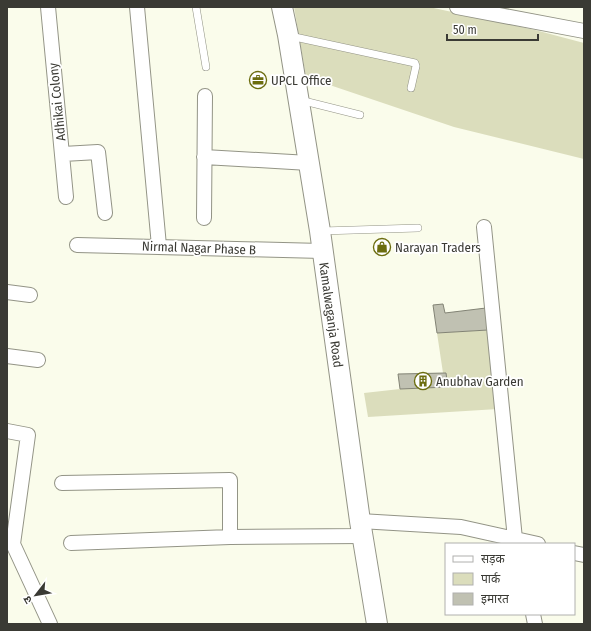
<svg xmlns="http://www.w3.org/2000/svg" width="591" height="631" font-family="'Fira Sans Condensed','Noto Sans Devanagari',sans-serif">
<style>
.green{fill:#dbddbc}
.building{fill:#c0c1b2;stroke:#828375}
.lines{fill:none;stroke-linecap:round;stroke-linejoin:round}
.lane-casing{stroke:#939486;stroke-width:8}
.street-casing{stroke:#939486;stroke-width:16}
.secondary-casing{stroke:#939486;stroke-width:22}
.lane{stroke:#fff;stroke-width:7}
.street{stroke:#fff;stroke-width:14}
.secondary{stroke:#fff;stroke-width:20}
.labels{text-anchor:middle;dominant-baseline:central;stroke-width:3.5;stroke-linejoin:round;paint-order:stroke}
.poi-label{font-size:13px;fill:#3a3a34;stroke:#fff;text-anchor:start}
.street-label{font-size:13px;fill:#3a3a34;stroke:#fff}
</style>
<rect width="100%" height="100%" fill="#fafceb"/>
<!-- green -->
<path class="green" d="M294,7H429L535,30L584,43V159L454,127L306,77Z
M488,330L498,409L368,417L364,393L400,389L447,387L446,373H443L437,333Z"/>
<!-- building -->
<path class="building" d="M443,304L445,313L486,308L488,330L437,333L433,305Z
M446,373L448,387L400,389L398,374Z"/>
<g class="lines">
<!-- lane casing -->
<g class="lane-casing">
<path id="lane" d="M196,7L206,67
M290,36L415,63L416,66L411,88
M300,100L360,115
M322,231L418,228"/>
</g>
<!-- street casing -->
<g class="street-casing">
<path id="street" d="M48,7L66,197
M137,7L159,246
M457,7L584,31
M63,154L98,152L105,213
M204,157L309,163
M204,218L205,96
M484,227L515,539
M77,245L322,251
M7,292L30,295
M7,356L38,360
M7,431L28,435L13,544L50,624
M62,483L230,480V537
M360,521L461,527L538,544
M71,543L230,537L363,536
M574,553L584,555
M533,614L535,624"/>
</g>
<!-- secondary casing -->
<g class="secondary-casing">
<path id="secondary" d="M282,7L288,35L320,231L360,521L377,624"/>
</g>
<!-- lane -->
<use href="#lane" class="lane"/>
<!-- street -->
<use href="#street" class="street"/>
<!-- secondary -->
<use href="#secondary" class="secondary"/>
</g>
<!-- icons -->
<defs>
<g id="office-ring" transform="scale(0.9)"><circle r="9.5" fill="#fff" stroke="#6c6d0f" stroke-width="1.5"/><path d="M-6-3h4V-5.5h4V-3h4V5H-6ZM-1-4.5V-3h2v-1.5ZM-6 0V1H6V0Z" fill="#6c6d0f"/></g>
<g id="shop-ring" transform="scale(0.9)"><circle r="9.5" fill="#fff" stroke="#6c6d0f" stroke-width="1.5"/><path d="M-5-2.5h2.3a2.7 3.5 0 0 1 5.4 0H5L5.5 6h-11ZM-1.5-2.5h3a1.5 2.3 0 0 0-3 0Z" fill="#6c6d0f"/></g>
<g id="building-ring" transform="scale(0.9)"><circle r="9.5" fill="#fff" stroke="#6c6d0f" stroke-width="1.5"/><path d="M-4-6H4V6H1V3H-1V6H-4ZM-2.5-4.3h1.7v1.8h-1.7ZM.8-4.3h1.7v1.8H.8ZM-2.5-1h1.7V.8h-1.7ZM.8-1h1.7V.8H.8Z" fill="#6c6d0f"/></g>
</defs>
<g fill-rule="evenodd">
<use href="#office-ring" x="258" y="80"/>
<use href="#shop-ring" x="382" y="247"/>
<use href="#building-ring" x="423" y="381"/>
</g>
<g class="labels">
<!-- poi labels -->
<g class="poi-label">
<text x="271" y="80">UPCL Office</text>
<text x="395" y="247">Narayan Traders</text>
<text x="436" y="381">Anubhav Garden</text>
</g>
<!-- street labels -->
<g class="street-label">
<text transform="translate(57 102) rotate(-96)">Adhikai Colony</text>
<text transform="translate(199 248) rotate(2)">Nirmal Nagar Phase B</text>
<text transform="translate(331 315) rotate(82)">Kamalwaganja Road</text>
</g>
</g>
<!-- border -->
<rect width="591" height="631" fill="none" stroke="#3a3a34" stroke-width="16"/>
<!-- legend -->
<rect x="445" y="543" width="130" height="72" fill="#ffffff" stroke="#b0b0ae"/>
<rect x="453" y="556" width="20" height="6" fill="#ffffff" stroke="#b0b0ae"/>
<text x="481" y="563" font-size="12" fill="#3a3a34">सड़क</text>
<rect x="453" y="573" width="20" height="12" fill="#dbddbc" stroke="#b0b0ae"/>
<text x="481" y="583" font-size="12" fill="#3a3a34">पार्क</text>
<rect x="453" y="593" width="20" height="12" fill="#c0c1b2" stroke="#b0b0ae"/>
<text x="481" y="603" font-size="12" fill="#3a3a34">इमारत</text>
<!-- north arrow -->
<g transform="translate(36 595) rotate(239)" stroke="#ffffff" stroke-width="3" paint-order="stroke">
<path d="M0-3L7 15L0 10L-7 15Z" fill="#3a3a34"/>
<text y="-6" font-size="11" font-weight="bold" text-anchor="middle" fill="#3a3a34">उ</text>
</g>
<!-- scale -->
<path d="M447 34v6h91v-6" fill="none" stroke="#3a3a34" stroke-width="2"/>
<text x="453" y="34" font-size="12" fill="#3a3a34" stroke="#ffffff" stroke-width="3" paint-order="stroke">50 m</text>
</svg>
